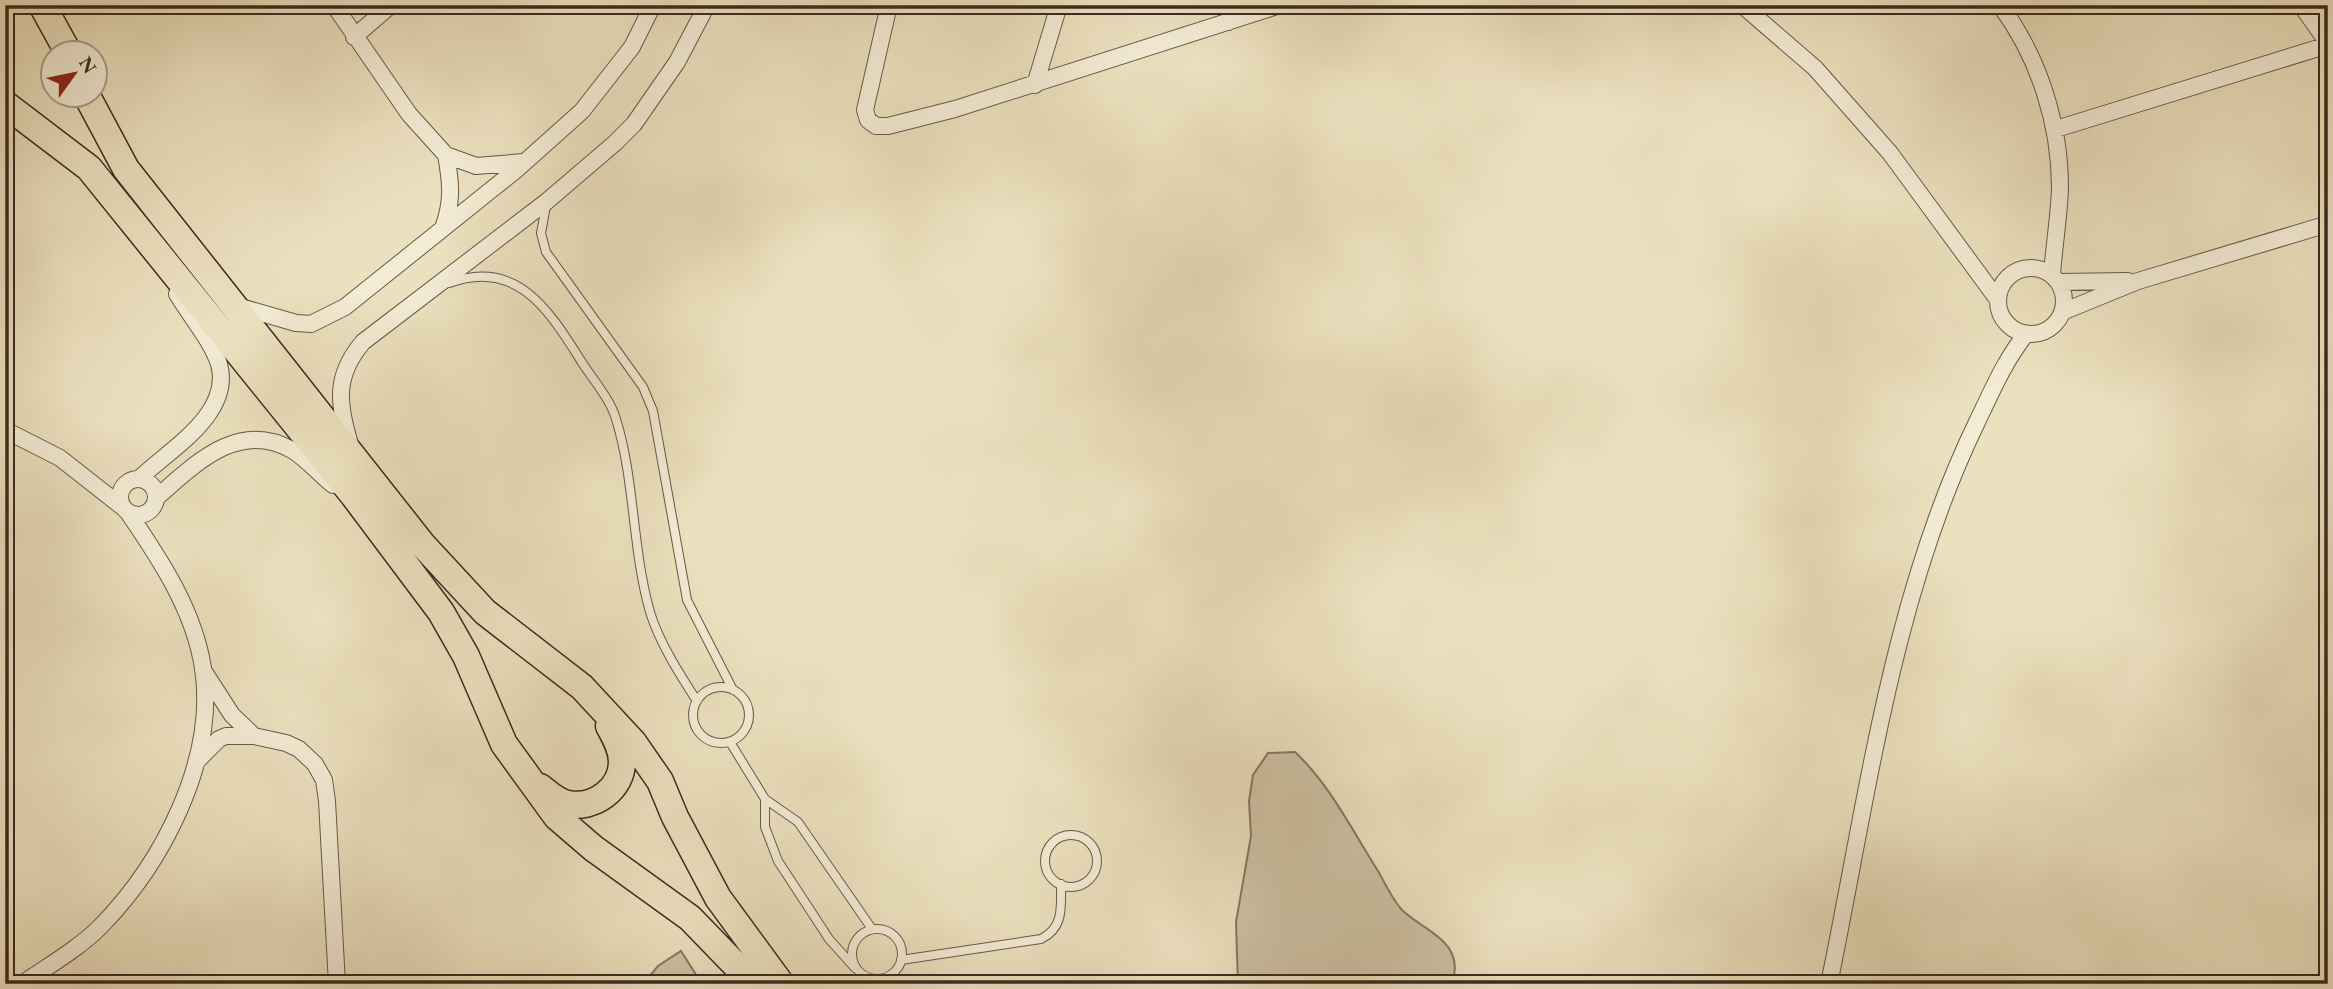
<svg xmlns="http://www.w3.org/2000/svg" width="2333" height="989" font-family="'EB Garamond',serif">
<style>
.green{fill:#cec2a4;stroke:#867662;stroke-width:2}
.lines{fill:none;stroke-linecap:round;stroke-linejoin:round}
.lane-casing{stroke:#695848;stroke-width:10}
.street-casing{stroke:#695848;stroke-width:18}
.primary-casing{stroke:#3d2a20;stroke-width:29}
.lane{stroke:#f3ecd5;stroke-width:8}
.street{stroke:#f3ecd5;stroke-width:16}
.primary{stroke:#ece1bf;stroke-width:26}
</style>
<rect width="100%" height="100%" fill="#ece1bf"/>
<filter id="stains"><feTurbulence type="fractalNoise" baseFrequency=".00286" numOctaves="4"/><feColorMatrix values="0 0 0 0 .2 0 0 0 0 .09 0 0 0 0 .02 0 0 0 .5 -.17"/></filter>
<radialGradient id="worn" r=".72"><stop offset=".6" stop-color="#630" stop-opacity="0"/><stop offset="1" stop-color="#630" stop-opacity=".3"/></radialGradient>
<!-- green -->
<path class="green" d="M1295,752C1330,785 1352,830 1378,871C1385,883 1393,901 1403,911C1426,932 1466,942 1452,984H1238L1236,922L1251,836L1249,801L1253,775L1268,753Z
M681,951L702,984H643L658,966Z"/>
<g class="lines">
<!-- lane casing -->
<g class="lane-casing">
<path id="lane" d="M546,206L541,233L546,252L643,387L653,411L687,600L733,690
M449,283C519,257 551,314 583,364C594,381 610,399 616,419C635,480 632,549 650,612C659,642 680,675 697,701
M693 715a28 28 0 1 1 56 0a28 28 0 1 1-56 0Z
M730,742L765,799V827L778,861L829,939L855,968
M765,799L798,822L872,929
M1045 861a26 26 0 1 1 52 0a26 26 0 1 1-52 0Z
M852 954a25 25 0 1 1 50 0a25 25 0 1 1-50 0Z
M901,960L1041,939C1064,928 1061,907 1061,884"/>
</g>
<!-- street casing -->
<g class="street-casing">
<path id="street" d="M334,5L409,114L446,155L476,166L524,162
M889,5L865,110L868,120L876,126H888L955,109L1280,5
M1742,5L1815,68L1890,153L1998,300
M2000,5C2039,57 2060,124 2060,188C2059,217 2054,246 2052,275
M2301,5L2328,43
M1229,22L1235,5
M354,37L391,5
M1035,85L1059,5
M2056,129L2328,45
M443,228C453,202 451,182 446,155
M1998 301a33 33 0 1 1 66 0a33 33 0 1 1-66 0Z
M2058,282L2128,281
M237,306L296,323L311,324L345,307L516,170L582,111L632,47L653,5
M2062,312L2138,281L2328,224
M5,430L60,458L125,509
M350,444C338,404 334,376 363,342L546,202L615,143L634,124L677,62L707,5
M139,479C168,450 233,415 219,364C211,340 190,316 177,294
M120 497a18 18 0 1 1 36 0a18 18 0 1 1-36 0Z
M156,498C194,465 238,419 292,450C307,459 319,474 333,485
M203,670L232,715L254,736
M196,762L219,739L226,736H254L286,743L299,749L315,764L324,780L327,801L337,984
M22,984C48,966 78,949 100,927C162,864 217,760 203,668C194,610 160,559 127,511
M1829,984C1868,795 1892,597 1977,422C1992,391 2005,360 2026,334"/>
</g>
<!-- primary casing -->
<g class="primary-casing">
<path id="primary" d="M42,5L68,52
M86,94L126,169L422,544L485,612L582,687L633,742L660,781L675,817L718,898L781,984
M5,104L89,168L354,496L441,612L466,656L504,744L557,817L593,848L690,918L754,984
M540,787C549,794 557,802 568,804C594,809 622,789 622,762C622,749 615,737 609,726"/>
</g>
<!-- lane -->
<use href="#lane" class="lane"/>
<!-- street -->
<use href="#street" class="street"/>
<!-- primary -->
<use href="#primary" class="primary"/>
</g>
<!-- margin -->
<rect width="2333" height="989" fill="none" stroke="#ece1bf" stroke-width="28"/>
<rect x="7" y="7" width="2319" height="975" fill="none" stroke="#3d2a20" stroke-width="3.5"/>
<rect x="14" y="14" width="2305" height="961" fill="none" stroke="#3d2a20" stroke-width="2"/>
<!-- north arrow -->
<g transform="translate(74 74) rotate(57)"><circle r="33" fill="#f3ecd5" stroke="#aa9e8d" stroke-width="2"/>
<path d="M0-5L12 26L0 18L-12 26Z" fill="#8f2418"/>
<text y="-10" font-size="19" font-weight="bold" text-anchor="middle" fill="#3d2a20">N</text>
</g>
<rect width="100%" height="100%" filter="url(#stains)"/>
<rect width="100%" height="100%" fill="url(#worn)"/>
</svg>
